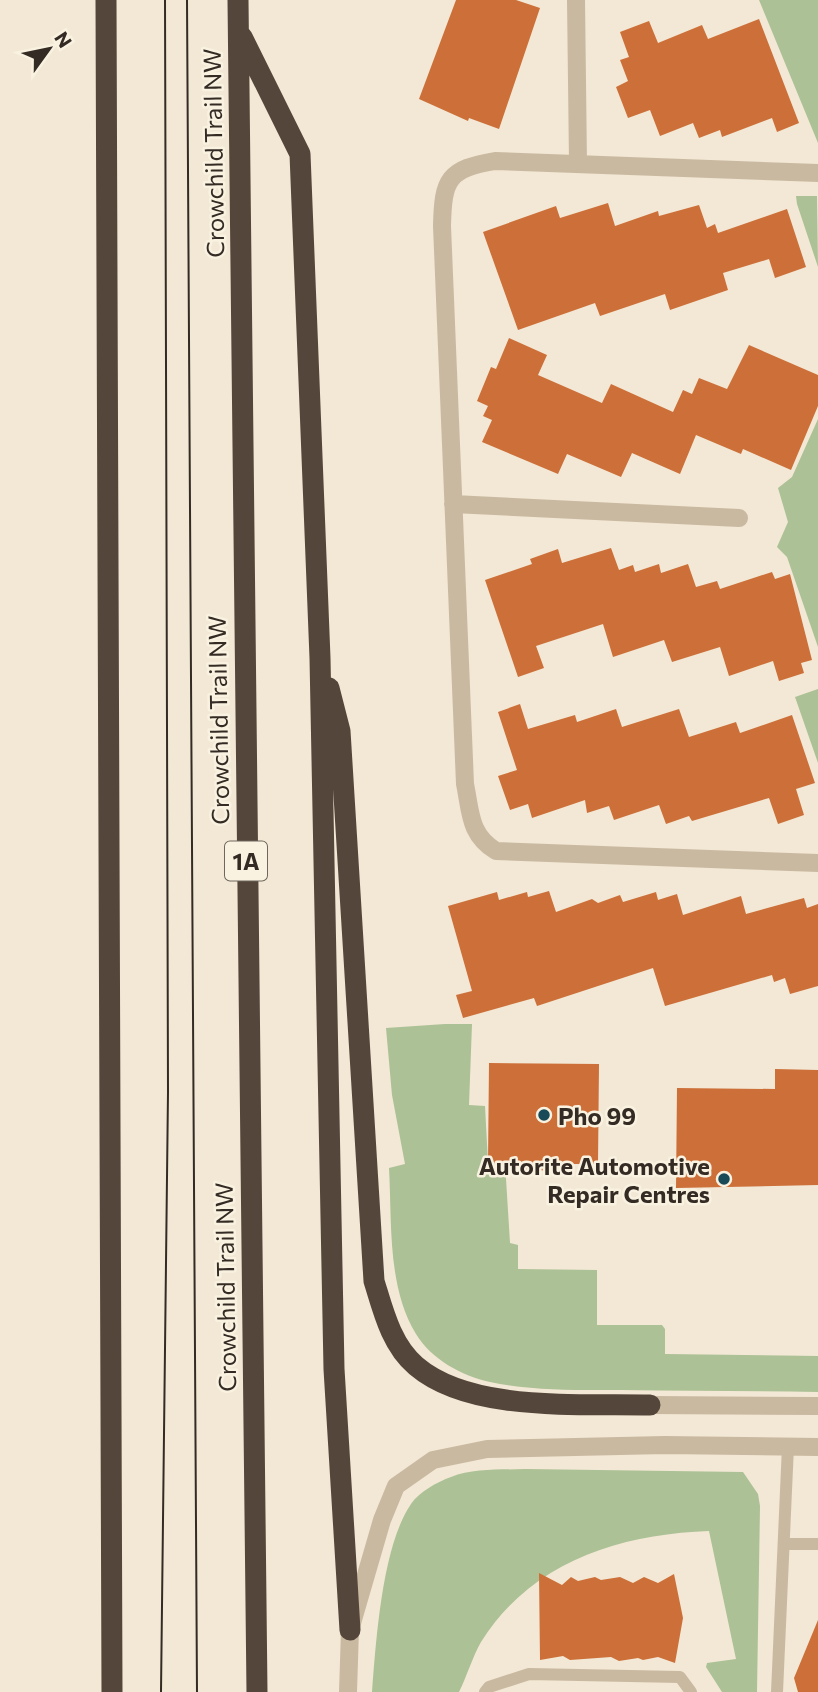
<svg xmlns="http://www.w3.org/2000/svg" width="818" height="1692" font-family="Commissioner,sans-serif">
<style>
.green{fill:#acc195}
.building{fill:#cd6f38}
.lines{fill:none;stroke-linecap:round;stroke-linejoin:round}
.service{stroke:#cab9a1;stroke-width:12}
.minor{stroke:#cab9a1;stroke-width:18}
.tertiary{stroke:#cab9a1;stroke-width:18}
.motorway{stroke:#55463b;stroke-width:21}
.tram{stroke:#342b24;stroke-width:2}
.poi-dot{fill:#184a57;stroke:#faf2e1;stroke-width:2.5}
.labels{text-anchor:middle;dominant-baseline:central;stroke-width:5;stroke-linejoin:round;paint-order:stroke}
.shield{fill:#faf2e1;stroke:#6f675d;stroke-width:2}
.shield-label{font-size:23px;font-weight:bold;fill:#342b24}
.street-label{font-size:24px;fill:#342b24;stroke:#faf2e1}
.poi-label{font-size:24px;font-weight:bold;fill:#342b24;stroke:#faf2e1;text-anchor:start}
</style>
<rect width="100%" height="100%" fill="#f2e8d5"/>
<!-- green -->
<path class="green" d="M759,0H818V143Z
M796,196H817L818,267L797,204Z
M818,419V647L787,557L777,547L788,522L778,488L792,477Z
M818,689V763L795,697Z
M445,1024H472L469,1105L485,1106L488,1163H505L510,1243L518,1245V1269L597,1270V1325H662L665,1329V1354L818,1356V1392C753,1391 687,1391 622,1390C578,1390 533,1391 490,1382C462,1376 431,1359 416,1334C387,1287 392,1221 389,1168L405,1164L392,1095L386,1028Z
M525,1469L743,1472L758,1494L760,1506L757,1692H722L706,1667L707,1663L736,1659L709,1531C620,1534 531,1562 481,1642C472,1658 467,1676 459,1692H372C376,1641 382,1546 411,1504C419,1492 437,1482 451,1477C473,1468 502,1470 525,1469Z"/>
<!-- building -->
<path class="building" d="M456,0H516L540,8L499,129L469,118L468,121L419,99Z
M759,19L799,123L777,132L772,118L722,137L720,130L699,138L693,123L660,136L650,110L628,118L616,87L628,81L620,60L629,57L620,32L649,21L658,43L702,25L708,39Z
M608,203L615,226L658,211L659,216L699,205L707,228L715,224L718,233L787,209L806,267L775,278L769,259L723,273L728,290L670,310L665,294L600,316L595,303L518,330L483,232L556,206L560,218Z
M509,338L547,355L538,375L602,403L611,384L673,412L683,390L692,394L699,378L727,389L749,345L818,375V406L791,470L743,449L741,454L696,435L680,474L632,453L621,477L567,454L558,474L482,442L492,420L483,416L488,406L477,401L491,367L496,369Z
M611,548L619,570L633,565L635,572L659,564L661,573L688,564L696,587L717,581L720,589L772,572L775,579L790,574L812,660L801,663L804,673L779,681L773,661L729,676L720,647L672,662L664,640L613,657L603,624L536,646L544,668L518,677L485,580L532,564L530,559L558,549L562,563Z
M520,704L528,729L575,715L577,722L616,709L622,727L679,709L689,737L736,722L740,733L792,715L815,783L796,789L804,815L778,824L769,798L692,821L689,816L666,824L659,805L614,820L609,806L587,813L585,800L532,818L528,804L510,810L498,776L517,770L498,712Z
M549,891L556,912L592,899L598,903L620,895L623,902L656,892L658,900L677,894L683,915L741,896L746,914L804,898L807,908L818,904V986L790,994L785,978L774,982L772,975L665,1006L653,968L537,1006L534,998L463,1018L456,995L472,991L448,906L497,892L499,900L527,892L528,897Z
M489,1063L599,1064L598,1164H561V1171L526,1170V1164L488,1163Z
M775,1069L818,1070V1185L676,1188L677,1088L775,1089Z
M539,1573L562,1585L571,1577L578,1581L595,1577L601,1580L620,1577L633,1583L644,1577L658,1583L674,1574L683,1618L675,1663L658,1657L643,1660L638,1658L619,1661L611,1657L570,1660L563,1656L540,1660Z
M818,1620V1692H798L794,1678Z"/>
<g class="lines">
<!-- service -->
<path class="service" d="M784,1544H818
M485,1692L489,1687L529,1674L680,1677L691,1692
M777,1692L788,1446"/>
<!-- minor -->
<path class="minor" d="M576,0L578,163
M818,173L495,161C448,169 443,179 442,226L465,784C471,813 469,834 496,851L818,863
M453,504L739,518"/>
<!-- tertiary -->
<path class="tertiary" d="M650,1405L818,1406
M348,1692L350,1630L382,1520L396,1486L433,1460L487,1449L665,1445L818,1447"/>
<!-- motorway -->
<path class="motorway" d="M106,0L112,1692
M238,0L257,1692
M242,37L300,154L320,658L334,1369L350,1630
M329,688L340,731L374,1281C383,1310 391,1345 416,1366C471,1413 581,1403 650,1405"/>
<!-- tram -->
<path class="tram" d="M187,0L197,1692
M161,1692L168,1092L165,0"/>
</g>
<!-- markers -->
<g class="poi-dot">
<circle cx="544" cy="1115" r="7"/>
<circle cx="724" cy="1179" r="7"/>
</g>
<g class="labels">
<!-- shield labels -->
<rect class="shield" x="225" y="841.5" width="42" height="39" rx="5"/>
<g class="shield-label">
<text x="246" y="861">1A</text>
</g>
<!-- street labels -->
<g class="street-label">
<text transform="translate(213 153) rotate(-91)">Crowchild Trail NW</text>
<text transform="translate(218 720) rotate(-91)">Crowchild Trail NW</text>
<text transform="translate(225 1287) rotate(-91)">Crowchild Trail NW</text>
</g>
<!-- poi labels -->
<g class="poi-label">
<text x="558" y="1115">Pho 99</text>
<text x="710" y="1165" text-anchor="end">Autorite Automotive<tspan x="710" dy="28">Repair Centres</tspan></text>
</g>
</g>
<!-- north arrow -->
<g transform="translate(49 49) rotate(57)" stroke="#faf2e1" stroke-width="5" paint-order="stroke">
<path d="M0-5L12 26L0 18L-12 26Z" fill="#342b24"/>
<text y="-10" font-size="19" font-weight="bold" text-anchor="middle" fill="#342b24">N</text>
</g>
</svg>
